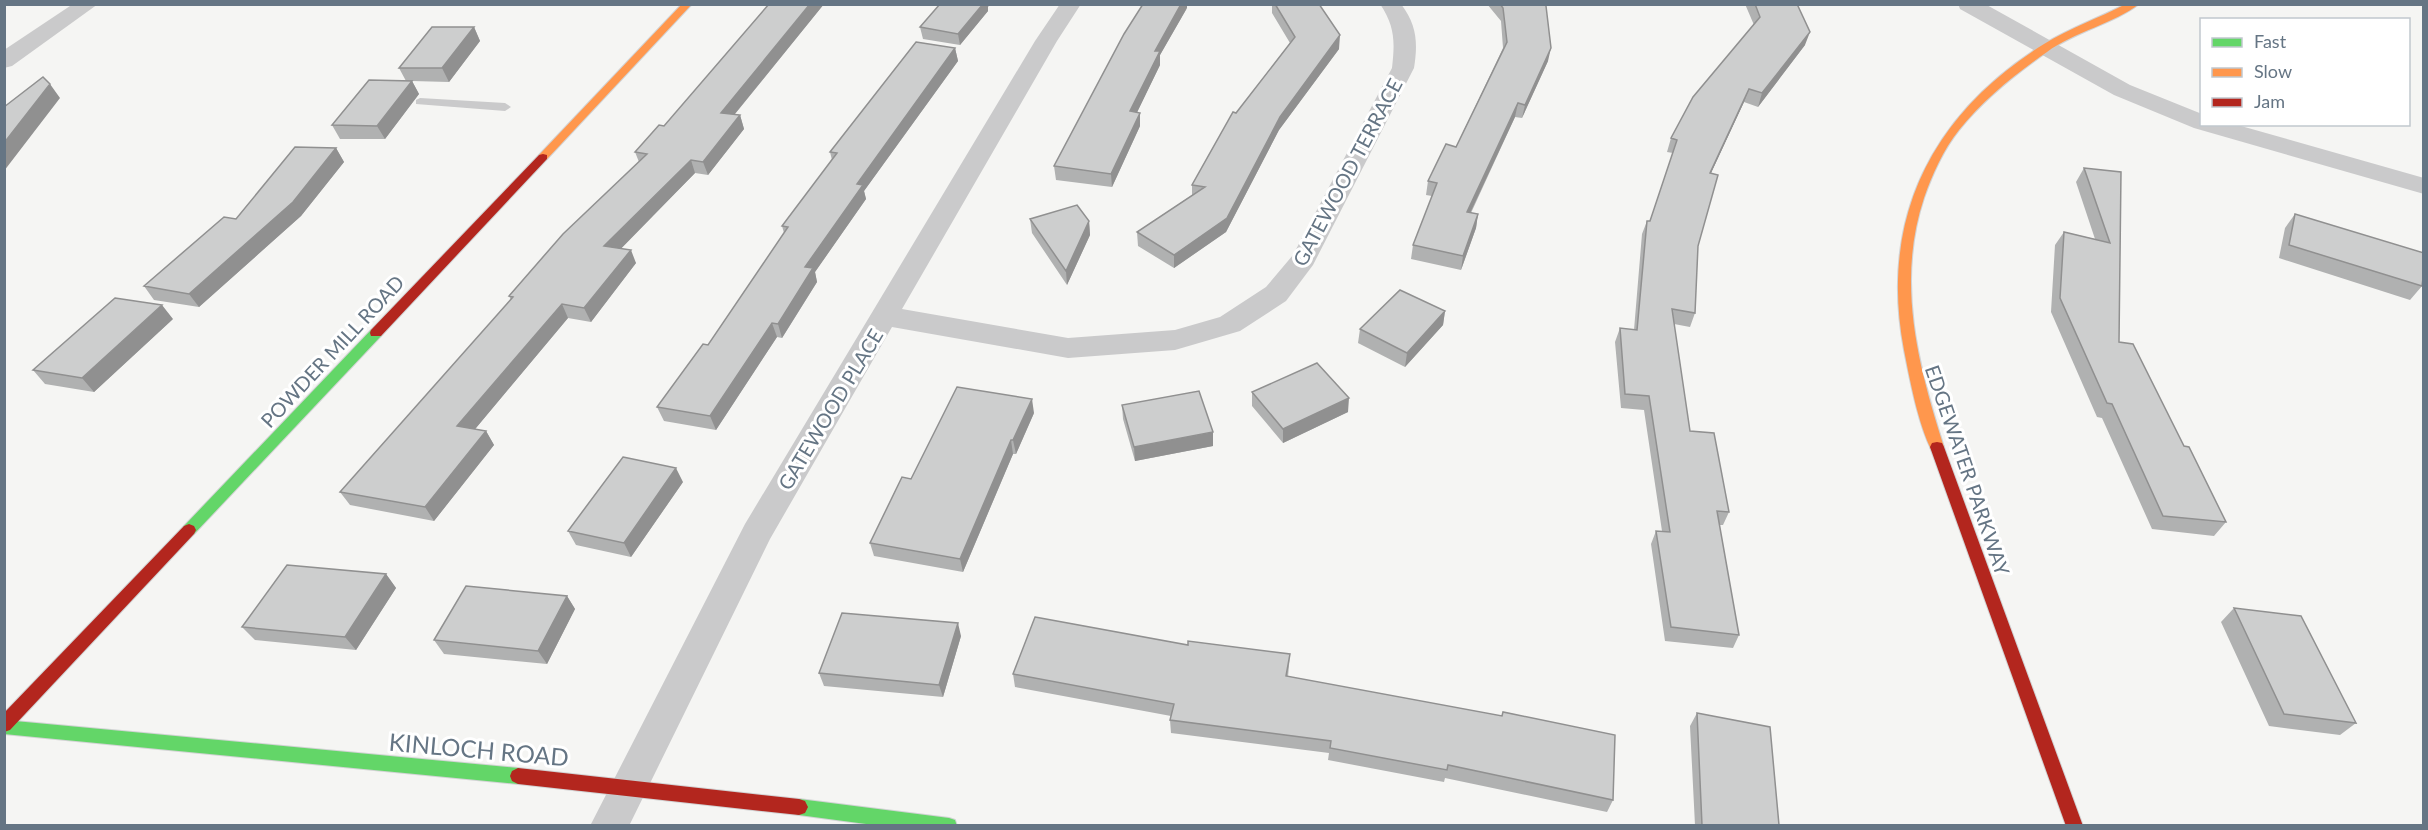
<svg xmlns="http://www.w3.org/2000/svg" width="2428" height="830" font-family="Lato,sans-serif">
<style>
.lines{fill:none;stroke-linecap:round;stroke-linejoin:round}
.fast-casing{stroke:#d2d3d4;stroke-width:2}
.slow-casing{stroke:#d2d3d4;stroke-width:2}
.jam-casing{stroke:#d2d3d4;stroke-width:2}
.lane{fill:#cacacb;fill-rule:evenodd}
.street{fill:#cacacb;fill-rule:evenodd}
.fast{fill:#63d668;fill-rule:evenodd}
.slow{fill:#ff974d;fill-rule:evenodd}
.jam{fill:#b3261e;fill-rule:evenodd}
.wall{fill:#b0b1b1}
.shaded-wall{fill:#909090}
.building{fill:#cdcece;stroke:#909090;stroke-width:1.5}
.labels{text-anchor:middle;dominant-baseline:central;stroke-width:6;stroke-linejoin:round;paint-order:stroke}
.street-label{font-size:20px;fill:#657584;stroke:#fff}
.near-street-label{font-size:24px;fill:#657584;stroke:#fff}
</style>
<rect width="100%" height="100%" fill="#f5f5f3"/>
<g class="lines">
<!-- fast casing -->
<g class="fast-casing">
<path id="fast" d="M376,329L381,330L382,333L381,336L194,534H184L182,530L184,526L371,330Z
M4,720L518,768L524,771L526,776L524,781L518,784L4,734Z
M799,799L949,818L955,820L957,826H881L799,815L793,813L790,807L793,801Z"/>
</g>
<!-- slow casing -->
<g class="slow-casing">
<path id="slow" d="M682,4H692L547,159H539V155Z
M2126,4H2139C2115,23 2074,32 2047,52C2014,75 1984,99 1959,130C1943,150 1932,175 1924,198C1896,282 1918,366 1944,447L1942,451H1932C1918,424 1910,380 1904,350C1879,218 1932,114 2044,44C2070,28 2099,18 2126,4Z"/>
</g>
<!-- jam casing -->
<g class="jam-casing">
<path id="jam" d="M543,154L547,155V159L381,336H371L370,333L371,330L539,155Z
M1937,442L1942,443L1944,447L2083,826H2066L1930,447L1932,443Z
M189,524L194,526L196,530L194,534L10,730L4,732V713L184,526Z
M518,768L799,799L805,801L808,807L805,813L799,815L518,784L512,781L510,776L512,771Z"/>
</g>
<!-- lane -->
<path class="lane" d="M420,98L505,103L511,107L505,111L416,104V100Z"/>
<!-- street -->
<path class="street" d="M73,4H98L12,66L4,68V50Z
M1060,4H1081L1057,41L902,309L1068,338L1175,330L1220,317L1266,287L1293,255L1392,68C1395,42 1395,26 1380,4H1401C1417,25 1418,43 1414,68L1313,265L1286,301L1240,331L1175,350L1068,358L892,327L770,539L629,826H590L745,524L1035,41Z
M1958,4H1985L2130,85L2202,114V124H2234L2424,178V194L2194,128L2114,95L1960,9Z"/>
<!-- fast -->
<use href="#fast" class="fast"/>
<!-- slow -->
<use href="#slow" class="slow"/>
<!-- jam -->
<use href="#jam" class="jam"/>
</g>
<!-- wall -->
<path class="wall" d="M824,4L735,114L740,115L744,129L708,175L695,173L621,248L636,263L591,322L568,318L475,429L486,431L494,445L434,521L350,505L340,492L511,300L509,296L639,162L635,152L664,126Z
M1272,4H1319L1339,49L1279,130L1226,232L1174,268L1138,246L1137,232L1192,195V185L1236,113L1290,43L1272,13Z
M1487,4H1544L1548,61L1522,118L1515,117L1471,213L1478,214L1476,228L1461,270L1411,259L1413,245L1432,196L1426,195L1428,181L1456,147L1503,48L1501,21Z
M1745,4H1797L1805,45L1758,107L1744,102L1711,173L1698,246L1695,313L1690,327L1674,324L1690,431L1729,512L1723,525H1719L1739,635L1733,648L1665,641L1651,544L1656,531H1662L1644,410L1621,408L1615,342L1620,328L1634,330L1642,234L1647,221H1650L1673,153L1667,152L1671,138L1754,25Z
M988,7V11L960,45L923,39L920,27Z
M1187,8L1160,55V65L1137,112L1140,113V126L1112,187L1056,180L1054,166Z
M474,27L480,41L449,82L412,81L419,94L385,139H340L332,125L406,81L399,68Z
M955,48L958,61L864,191L866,199L815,272L817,282L782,338L777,337L716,430L664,421L657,407L708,345L784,233L782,226L832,160L830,152Z
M336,148L344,162L301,216L199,307L154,300L144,286Z
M2084,168L2121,172L2119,342L2184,446L2226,522L2214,536L2152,529L2102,418L2097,417L2051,312L2055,245L2064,232L2095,239L2076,182Z
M2295,214L2422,286L2410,300L2279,258L2285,228Z
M1030,219L1089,221L1090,235L1067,285L1032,233Z
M1445,311L1443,325L1405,367L1358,343L1360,329Z
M173,319L94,392L45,384L33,370Z
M1252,392L1348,412L1283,443L1252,406Z
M1122,405L1213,446L1135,461L1123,419Z
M1034,413L1016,454H1013L963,572L874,556L870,543L911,479Z
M683,482L631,557L576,545L568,531Z
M386,574L396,588L356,650L255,640L242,627Z
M567,596L575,609L547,664L444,654L434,640Z
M2234,608L2356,723L2340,735L2269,726L2221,622Z
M961,636L943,697L824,686L819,673Z
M1188,645L1290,654L1288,677L1502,716L1503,712L1613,800L1607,812L1445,778L1444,782L1328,760L1329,753L1171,733L1170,720L1171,716L1015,687L1013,674Z
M1697,713L1779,825H1695L1690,726Z"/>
<!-- shaded-wall -->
<path class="shaded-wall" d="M810,4H824L725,126L721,113Z
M983,4H990L988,7V11L960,45L958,34Z
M1181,4H1187V8L1160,55V65L1131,125L1130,111L1155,51Z
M474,27L480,41L449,82L442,68Z
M1810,32L1805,45L1758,107L1762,93Z
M1340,35L1339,49L1279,130L1226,232L1174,268V255L1280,117Z
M955,48L958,61L864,191L866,199L815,272L817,282L782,338L778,324L805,267L857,184Z
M1551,48L1548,61L1522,118L1525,105Z
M412,81L419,94L385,139L377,126Z
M50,84L60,98L4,171V143Z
M1749,89L1744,102L1705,186L1710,173Z
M1518,103L1515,117L1464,226L1467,212Z
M1140,113V126L1112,187L1111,174Z
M740,115L744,129L708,175L703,162Z
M336,148L344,162L301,216L199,307L189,294Z
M691,160L695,173L610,260L604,246Z
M1478,214L1476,228L1461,270L1463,256Z
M1089,221L1090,235L1067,285L1066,271Z
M631,250L636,263L591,322L584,308Z
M562,304L568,318L466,440L457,426Z
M162,305L173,319L94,392L82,378Z
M1445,311L1443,325L1405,367L1407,353Z
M772,323L777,337L716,430L710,416Z
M1349,398L1348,412L1283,443V429Z
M1032,399L1034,413L1016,454L1013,440Z
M486,431L494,445L434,521L425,507Z
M1213,432V446L1135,461L1134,447Z
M1011,440L1013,454L963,572L960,559Z
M676,468L683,482L631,557L624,543Z
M386,574L396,588L356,650L345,637Z
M567,596L575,609L547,664L538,651Z
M958,623L961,636L943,697L939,685Z"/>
<!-- building -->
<path class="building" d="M769,4H810L721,113L740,115L703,162L691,160L604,246L631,250L584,308L562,304L457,426L486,431L425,507L340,492L513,297L509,296L563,234L647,154L635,152L659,125L664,126Z
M940,4H983L958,34L920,27Z
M1143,4H1181L1155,51H1160L1130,111L1140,113L1111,174L1054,166L1124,34Z
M1275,4H1319L1340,35L1280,117L1227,218L1174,255L1137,232L1205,187L1192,185L1233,112L1236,113L1295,37Z
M1500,4H1544L1546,6L1551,48L1525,105L1518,103L1467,212L1478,214L1463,256L1413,245L1437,183L1428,181L1446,144L1456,147L1507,42L1503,8Z
M1755,4H1797L1810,32L1762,93L1749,89L1710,173L1718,175L1698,246L1695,313L1672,309L1690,431L1714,433L1729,512L1717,511L1739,635L1671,627L1656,531L1670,532L1649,396L1625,394L1620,328L1637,330L1647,221H1650L1677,140L1671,138L1693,97L1760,17Z
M432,27H474L442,68H399Z
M916,42L955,48L857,184L863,185L805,267L813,268L778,324L772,323L710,416L657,407L703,344L708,345L788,227L782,226L837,153L830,152Z
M43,77L50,84L4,143V107Z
M369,80L412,81L377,126L332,125Z
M295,147L336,148L293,202L189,294L144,286L224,217L236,219Z
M2084,168L2121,172L2119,342L2133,344L2184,446L2189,447L2226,522L2163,516L2112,404L2107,403L2060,298L2064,232L2110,243Z
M1077,205L1089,221L1066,271L1030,219Z
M2295,214L2424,253V270L2422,286L2289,245Z
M1400,290L1445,311L1407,353L1360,329Z
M115,298L162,305L82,378L33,370Z
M1317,363L1349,398L1283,429L1252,392Z
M957,387L1032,399L1013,440H1011L960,559L870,543L902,477L911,479Z
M1199,391L1213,432L1134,447L1122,405Z
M623,457L676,468L624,543L568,531Z
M287,565L386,574L345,637L242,627Z
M466,586L567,596L538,651L434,640Z
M2234,608L2301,616L2356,723L2284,714Z
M842,613L958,623L939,685L819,673Z
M1035,617L1188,645V641L1290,654L1286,676L1502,716L1503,712L1615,735L1613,800L1448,765L1447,770L1330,748L1331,741L1170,720L1174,704L1013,674Z
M1697,713L1770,727L1779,825H1702Z"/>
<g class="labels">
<!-- street labels -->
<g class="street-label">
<text transform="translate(1347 172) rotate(-62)">GATEWOOD TERRACE</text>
<text transform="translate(332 351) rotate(-47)">POWDER MILL ROAD</text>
<text transform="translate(830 409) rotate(-59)">GATEWOOD PLACE</text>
<text transform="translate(1968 470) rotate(71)">EDGEWATER PARKWAY</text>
</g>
<!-- near-street labels -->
<g class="near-street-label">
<text transform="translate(479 749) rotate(5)">KINLOCH ROAD</text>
</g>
</g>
<!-- border -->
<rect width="2428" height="830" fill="none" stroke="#657584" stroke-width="12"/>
<!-- legend -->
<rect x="2200" y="18" width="210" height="108" fill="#ffffff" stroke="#c1c8ce" stroke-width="1.5"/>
<rect x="2212" y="38" width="30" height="9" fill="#63d668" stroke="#c1c8ce" stroke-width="1.5"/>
<text x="2254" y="48" font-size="18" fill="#657584">Fast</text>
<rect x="2212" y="68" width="30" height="9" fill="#ff974d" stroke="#c1c8ce" stroke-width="1.5"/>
<text x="2254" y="78" font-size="18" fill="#657584">Slow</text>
<rect x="2212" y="98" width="30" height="9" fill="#b3261e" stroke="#c1c8ce" stroke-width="1.5"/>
<text x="2254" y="108" font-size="18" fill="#657584">Jam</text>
</svg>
